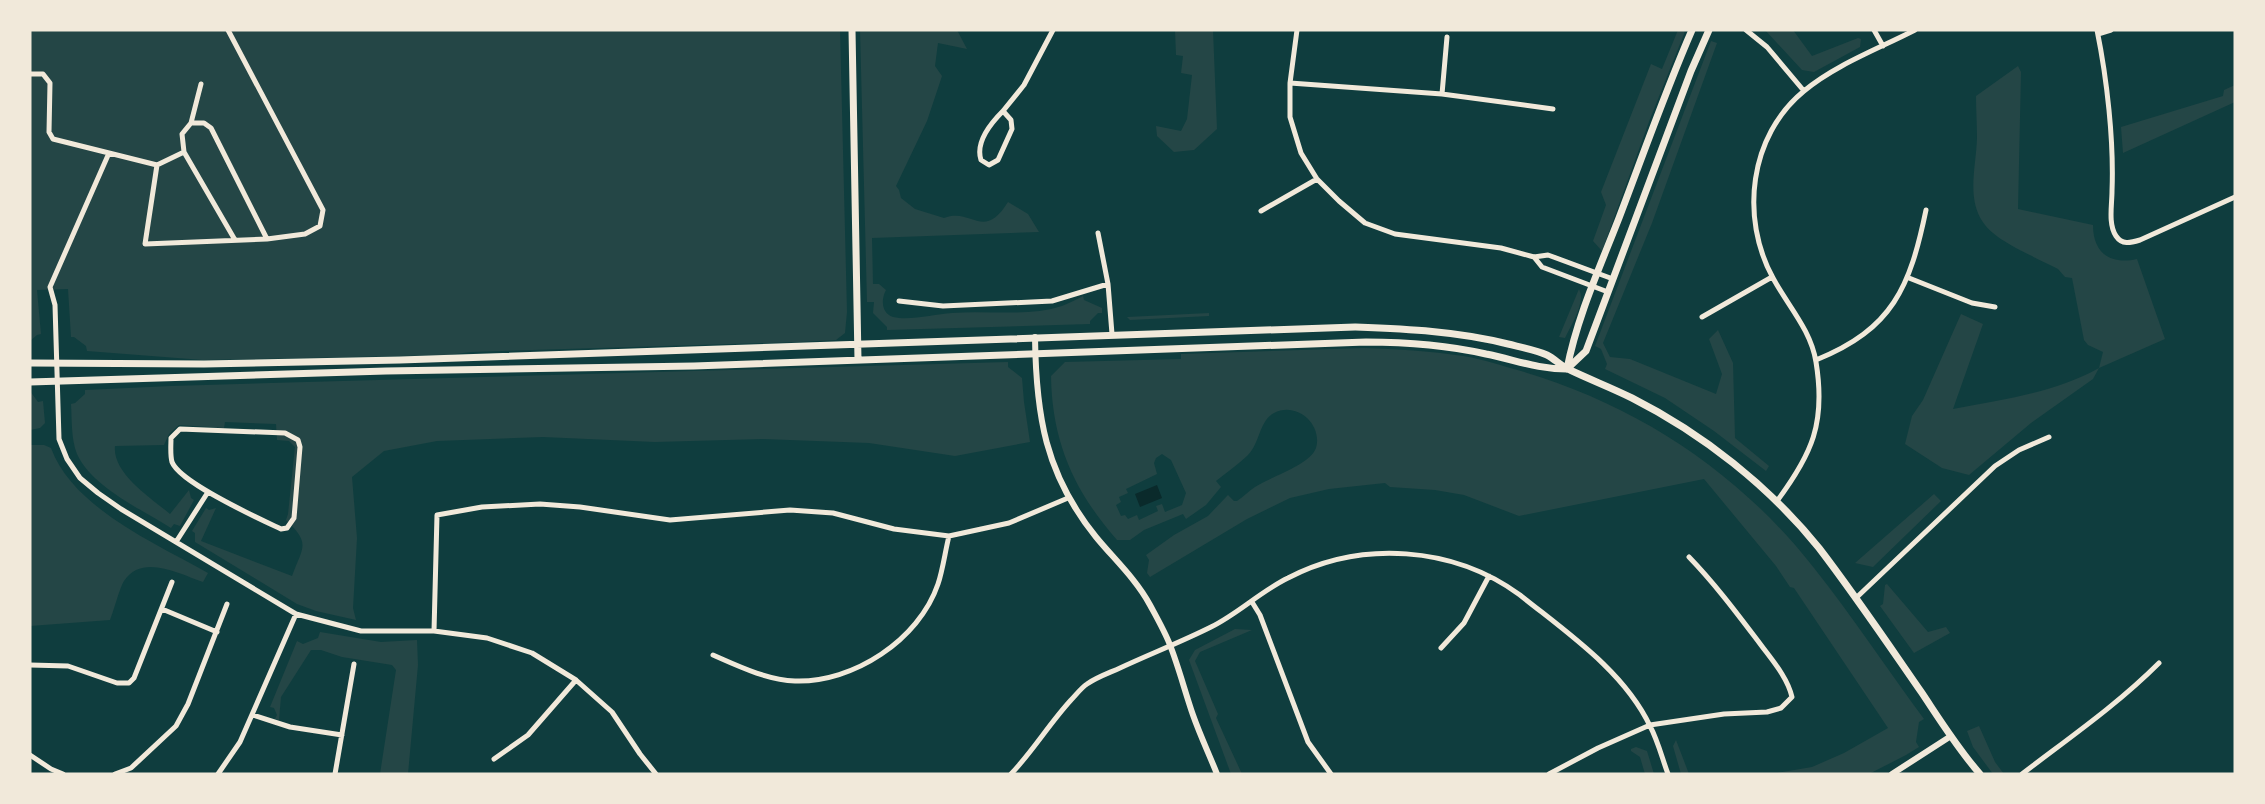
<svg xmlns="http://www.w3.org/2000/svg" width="2265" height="804" font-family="Roboto,sans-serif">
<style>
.green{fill:#244646;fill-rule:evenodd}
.water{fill:#0a2a2b}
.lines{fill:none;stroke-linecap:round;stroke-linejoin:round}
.minor{stroke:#f1e9da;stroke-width:5}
.tertiary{stroke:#f1e9da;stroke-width:6}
.secondary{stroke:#f1e9da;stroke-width:7}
</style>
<rect width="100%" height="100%" fill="#0f3d3e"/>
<!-- green -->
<path class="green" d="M30,30H840L847,312L845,333L836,340L799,342L471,352L448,355L203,360L87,351L86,346L74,337H71L68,289L37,290L41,334L37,335L30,341Z
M860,30H957L967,49L938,43L935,66L942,76L927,121L896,186L899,190L901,198L915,209L944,218C972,207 983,242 1008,202L1028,214L1039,232L872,238L873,284H879L886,290C881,299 881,313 893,317C911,321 934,314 952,313C988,310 1029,317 1062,306C1070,303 1077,299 1083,296L1084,300L1102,308V313H1098L1090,321V324L887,330V327L873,313L874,302H867Z
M1175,30H1213L1217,129L1194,150L1174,152L1157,136L1156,126L1181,131L1187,119L1192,75L1181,73L1183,56L1176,55Z
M1678,30H1685L1684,34L1650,119L1602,251L1593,241L1606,205L1601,192L1651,64L1662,69Z
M1765,30H1793L1812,56L1858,38L1861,39L1860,47L1814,72L1802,70Z
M1711,41L1717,43L1652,223L1603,343L1610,357L1630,359L1716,394L1722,374L1709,339L1718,330L1733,363L1735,438L1769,466L1766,471L1714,431L1665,398L1605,369L1607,364L1601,349L1595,346Z
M2018,66L2021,72L2018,209L2093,225C2093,253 2110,265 2137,259L2165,339L2099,368L2093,379L2031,423L1969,475L1942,468L1905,444L1912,416L1923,400L1961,314L1983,324L1953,409C2002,399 2055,393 2099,368L2103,352L2088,345L2084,340L2072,278L2065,277L2058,269C2039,259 2008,246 1993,233C1963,208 1976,171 1977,138C1977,124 1976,110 1976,96Z
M2235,85V102L2123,153L2121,127L2223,96L2224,90Z
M1579,289C1586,303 1571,325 1565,338L1559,337Z
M1209,313V316L1130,320L1127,317Z
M1364,348C1397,349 1430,351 1463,356C1483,359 1502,366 1521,371C1637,405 1739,472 1814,568C1853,617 1887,669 1924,719L1919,722L1916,742L1919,747L1906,755L1869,774H1771L1812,767L1844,753L1888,728L1794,588L1790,587L1776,566L1704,479L1519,516L1464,495L1435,490L1390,487L1385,483L1329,489L1290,498L1247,519L1150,577L1147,573L1149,560L1146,555L1174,535L1208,516L1227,496L1228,495L1234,501H1237C1243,497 1249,491 1255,487C1270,477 1310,465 1316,448C1323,424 1296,401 1274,413C1259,421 1260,443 1248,455C1239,464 1227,472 1216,481L1221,487L1206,505L1186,519L1183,514L1144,530L1130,540H1117C1074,491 1052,442 1051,376L1065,362L1181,359V354ZM1162,454L1171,460L1186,493L1182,505L1165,512L1162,504L1156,506L1158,511L1139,520L1137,515L1128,519L1125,515L1121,516L1116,505L1121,502L1119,497L1128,493L1126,489L1157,474L1154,463L1156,458Z
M1008,362V367L1022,378L1024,402L1030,442L955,456L869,443L763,439L655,442L543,437L437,441L384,451L352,477L357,538L353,608L356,620L316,611L297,604L195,542V533L192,531L206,508L209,510L216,508L201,541L292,576C303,546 311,544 286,520L288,514L295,447L289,441L277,440L276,424L225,422L224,428L179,425L169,434L164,445L115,446C112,473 151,498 170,514L189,490L191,498L194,500L180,526L174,524L171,528C141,509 92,487 77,454C71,439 72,420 71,404L75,403L85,394V390L171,386Z
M30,391L38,402L43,401L45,423L40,428L30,430Z
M30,445H44L51,448C73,508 155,543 208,573L203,582C180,574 142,553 124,581C120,587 114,610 110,620L30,626Z
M1934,494L1941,501L1873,567L1855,563Z
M1887,584L1928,632L1946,627L1950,633L1914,653L1880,606L1883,604L1885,585Z
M1235,629L1252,630L1200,652L1195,661L1218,714L1216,718L1242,774H1231L1189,660L1195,650Z
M320,632L381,642L417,640L418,665L408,774H380L396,670L392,665L342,657L321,650H311L281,697L279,720L275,719L277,715L274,708L270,707L297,641L303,644L318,638Z
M1979,726L1995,762L2004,774H1993L1973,747L1967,731Z
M1676,740L1689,774H1681L1673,746Z
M1636,747L1647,751L1654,774H1645L1640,757L1631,751V749Z"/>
<!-- water -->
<path class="water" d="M1157,485L1162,498L1140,507L1135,494Z"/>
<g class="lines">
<!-- minor -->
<path class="minor" d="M228,30L323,210L320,226L305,234L267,239L145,244L157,165L109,153L50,287L55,305L59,439L67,459L80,478L98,493L121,509L296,614L361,631H434L487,638L532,653L576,680L612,712L640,754L656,774
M1297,30L1290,83V117L1301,153L1317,179L1339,201L1365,223L1395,234L1501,248L1534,257L1548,255L1613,279
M1746,30L1767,47L1804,91
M1874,30L1883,46
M2097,30C2107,79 2114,141 2112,191C2112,205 2108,224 2116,236C2122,245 2130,243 2140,240L2235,197
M2098,34L2111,30
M30,74H43L50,83L49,132L53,139L109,153
M1290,83L1442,94L1553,109
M1442,94L1447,37
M1003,111L1011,120L1012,129L998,160L989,165L981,160C975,142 991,123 1003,111Z
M1003,111L1024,85L1053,30
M191,123L201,84
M184,152L235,240
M157,165L184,152L182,134L191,123H204L211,128L267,239
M1261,211L1317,179
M1098,233L1108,284L1112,334
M1534,257L1542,267L1608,292
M1909,278L1972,303L1995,307
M899,301L943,306L1052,301L1108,284
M1702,317L1772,277
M1816,360C1893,329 1910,287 1926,210
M180,429L285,433L298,440L300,447L294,518L287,528L281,529C260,519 180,483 172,462C170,455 171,445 171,438Z
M1777,501C1812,454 1826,423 1816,362C1811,330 1788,306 1773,278C1740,218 1749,136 1804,91C1835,65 1878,49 1915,30
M176,542L208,492
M1856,598L1995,466L2019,450L2049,437
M1252,602L1260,615L1308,742L1331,774
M162,609L217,632
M434,631L437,515L482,507L540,504L580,507L670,520L790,510L833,513L894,529L949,536L1009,523L1068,498
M1441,648L1464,623L1489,576
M713,655C738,666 767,680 795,681C853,683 919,640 938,584C943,569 945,552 949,536
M30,665L68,666L117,683H129L134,678L172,582
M253,715L290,727L342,735
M30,755L51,769L63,774
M494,759L528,735L576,680
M115,774L131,768L176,726L188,704L227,604
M218,774L240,742L296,614
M335,774L354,664
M1011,774C1033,751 1049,724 1071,700C1076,695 1081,688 1087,684C1097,677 1109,673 1120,668C1150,654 1181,642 1211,627C1239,613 1261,591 1288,578C1361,540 1453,546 1520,595C1566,632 1624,671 1650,726C1658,741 1662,758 1668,774
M1549,774L1598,748L1650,725L1724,714L1767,712L1781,708L1792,697C1787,676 1771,659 1758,641C1736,612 1715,584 1689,557
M2022,774C2069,738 2117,705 2159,663"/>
<!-- tertiary -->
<path class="tertiary" d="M1035,337C1036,415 1045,474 1096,537C1114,559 1136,579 1150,605C1157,618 1165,632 1170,645C1179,668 1185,692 1193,715C1200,735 1209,754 1217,774
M1892,774L1951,736"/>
<!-- secondary -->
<path class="secondary" d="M852,30L858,360
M30,363L204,364L400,360L1355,327C1406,329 1458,331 1508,344C1520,347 1536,350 1547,355C1555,359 1562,367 1570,370C1591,380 1612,388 1632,398C1703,434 1769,486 1819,548C1855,595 1888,644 1922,693C1940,720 1958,749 1980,774
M1567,369L1586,351L1691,71L1709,30
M1567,369C1577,317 1600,267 1619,218C1643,155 1665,92 1692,30
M30,382L386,371L694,366L1366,342C1407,342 1446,345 1486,354C1516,360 1537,369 1567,369"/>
</g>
<!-- border -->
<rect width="2265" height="804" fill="none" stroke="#f1e9da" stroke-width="63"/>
</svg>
